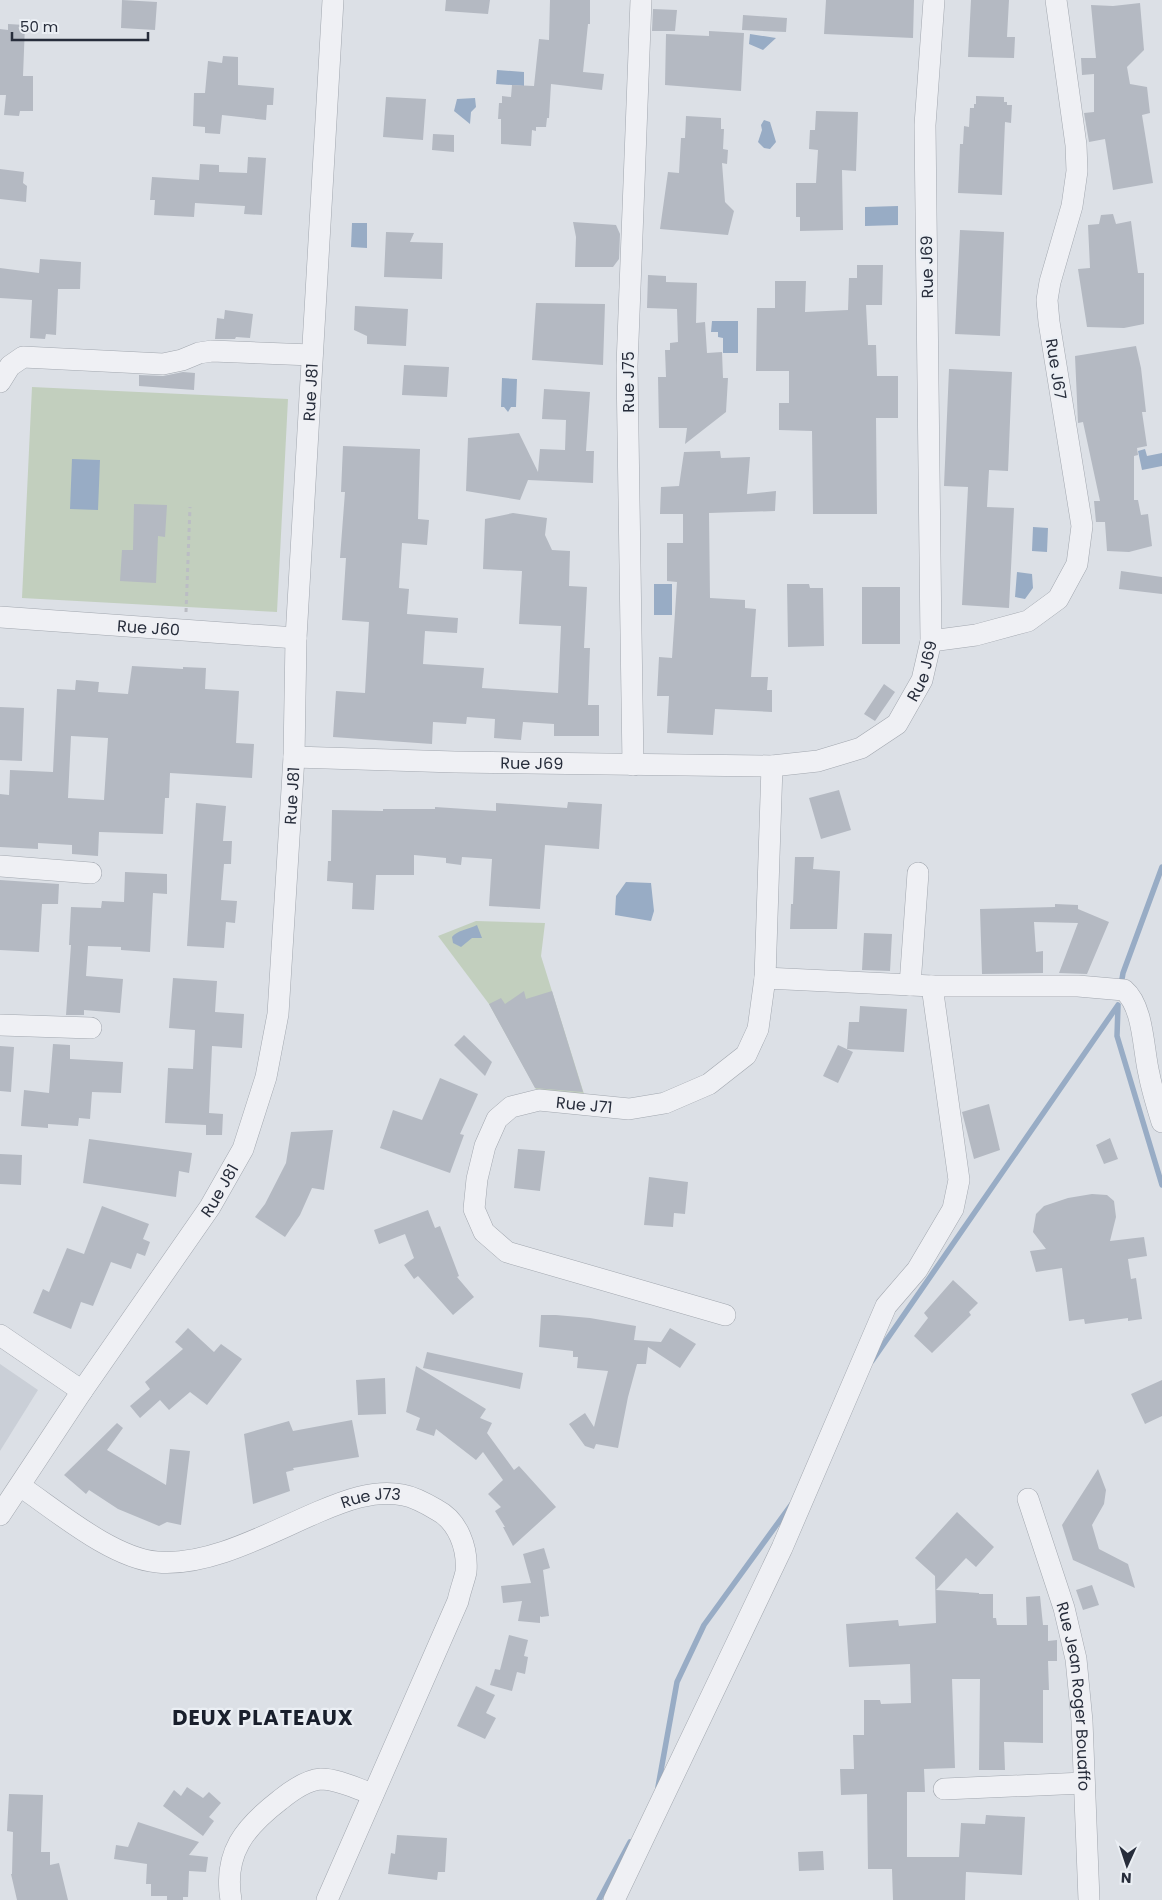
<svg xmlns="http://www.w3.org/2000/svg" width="1162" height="1900" font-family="Poppins,sans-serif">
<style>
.built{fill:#cacfd7}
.green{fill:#c2cfbe}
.water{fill:#98acc5}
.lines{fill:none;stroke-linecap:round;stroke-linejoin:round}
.stream{stroke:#98acc5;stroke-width:5.5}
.building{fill:#b4b9c2;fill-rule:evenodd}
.minor-casing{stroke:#a2a7af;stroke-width:22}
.path{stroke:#bbbdc4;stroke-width:3;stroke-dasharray:4 4;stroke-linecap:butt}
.minor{stroke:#eff0f4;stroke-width:21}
.labels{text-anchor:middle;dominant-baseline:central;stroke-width:4.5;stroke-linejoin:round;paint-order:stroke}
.street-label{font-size:16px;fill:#272d3b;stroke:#ebeff4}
.district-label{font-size:21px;font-weight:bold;letter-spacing:1px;fill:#191f2c;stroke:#ebeff4}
</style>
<rect width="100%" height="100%" fill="#dce0e6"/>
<!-- built -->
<path class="built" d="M0,1364L38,1390L0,1451Z"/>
<!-- green -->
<path class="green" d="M32,387L288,399L277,612L22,598Z
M476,921L545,923L541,956L585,1097L537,1091L489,1004L438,936Z"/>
<!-- water -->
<path class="water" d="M750,34L776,38L763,50L749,44Z
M497,70L524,72V86L496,84Z
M475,98L476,107L471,112L470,124L454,111L457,99Z
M764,120L770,122L776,142L770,149L764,148L758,142L762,130L761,125Z
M898,206V225L865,226V207Z
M352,223H367V248L351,247Z
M712,321H738V353H723V338L718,337V332H711Z
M502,378L517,379L516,407H511L508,412L504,407H501Z
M1145,449L1147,456L1162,453V466L1142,470L1138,451Z
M72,459L100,460L98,510L70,509Z
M1033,527L1048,528L1047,552L1032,551Z
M1017,572L1032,574L1033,588L1025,599L1015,597Z
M654,584H672V615H654Z
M626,882L651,883L654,911L651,921L615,915L616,896Z
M477,925L482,938H472L461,947L453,943L452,937C456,931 469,929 477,925Z"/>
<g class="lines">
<!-- stream -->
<path class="stream" d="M1121,985L1123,973L1162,867
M1118,1006L1117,1036L1162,1185
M872,1361L1118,1005
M658,1787L677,1682L704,1625L791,1505
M599,1900L630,1842"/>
</g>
<!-- building -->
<path class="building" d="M122,0L157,2L155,30L121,28Z
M446,0H490L488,14L445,11Z
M550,0H590V24H588L583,72L604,74L602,90L551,84L549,118H547L546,127H536V131L532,130L531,146L501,144V119H498L499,103H502V96L511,97L512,85L534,86L539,39L549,40Z
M826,0H914L913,38L824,34Z
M971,0H1009L1007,37H1015L1014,58L968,57Z
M1140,3L1144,50L1127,67L1130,84L1147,87L1150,113L1142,115L1153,183L1113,190L1105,139L1089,142L1084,113L1094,112V74L1082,75L1081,58H1096L1091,5L1113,6Z
M653,9L677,10L675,31H652Z
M743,15L787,18L786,32L742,30Z
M8,24L25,25L23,76H33V111H20L19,116L4,115L6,95H0V29L8,30Z
M709,31L744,33L741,91L665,85L666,34L709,36Z
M223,56L238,57V85L274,88L273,105H267L266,120L222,115L220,134L205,133V127L193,126L194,93H205L208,61L222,63Z
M976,96L1004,97V102H1007V105H1012L1011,123L1005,122L1002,195L958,193L960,144H963L964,126L969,127L970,108H974V104H976Z
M386,97L426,99L423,140L383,137Z
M816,111L858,112L856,171L842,170L843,230L800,231V217H796V183H816L818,150L809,149L810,130H815Z
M686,116L721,118V129H724L723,149L728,150L727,164L722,163L725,202L734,211L728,235L660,229L668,172L679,173L681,138H685Z
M433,134L454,135V152L432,150Z
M248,157L266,158L262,215L244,214L245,206L195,203L194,217L154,215L155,200H150L152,177L199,180L200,164L219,165V172L247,173Z
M0,169L24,172L23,183L27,186L26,202L0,199Z
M1113,214L1116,224L1131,221L1138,273H1144V324L1124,328L1087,327L1078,269L1090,268L1088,225L1099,224L1101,215Z
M573,222L616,225L620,234L619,259L613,267H575L576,237Z
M960,230L1004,232L1000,336L955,334Z
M386,232L414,233L410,242L443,243L442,279L384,277Z
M40,259L81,262L80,289H58L56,335L46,334L45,339L30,338L32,300L0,298V268L39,273Z
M857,265H883L882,305H866L868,345H876L877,376H898V418H876L877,514H813L812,431L779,430V403H789V371H756L757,308H775V281H806L805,312L848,310L849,278H857Z
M648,275L666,276V282L697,283L696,323L705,322L707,353L722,352L723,378H728L726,412L685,444L687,428H659L658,377H666L665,350H670V343L678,342L677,309L647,308Z
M536,303L605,304L603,365L532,360Z
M355,306L408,309L406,346L367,344V336L354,330Z
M225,310L253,314L250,338L236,337L235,339H215L217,318L224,319Z
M1136,346L1141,368L1146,412H1142L1147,446L1137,448L1138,455L1134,456V500H1138L1141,515L1148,514L1152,546L1129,552L1107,551L1105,522H1096L1094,501H1100L1083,422L1078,423L1075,356Z
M404,365L449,367L447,397L402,395Z
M949,369L1012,372L1008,471L989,470L987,507L1014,508L1009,608L962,605L968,487L944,486Z
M183,372L195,373L194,390L139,386V375L163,376Z
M544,389L590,392L586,451H594L593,483L528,480L520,500L466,491L468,438L519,433L538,472L540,449L565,450L566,420L542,419Z
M343,446L420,449L418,519L429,520L427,545L402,543L399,588L409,589L407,614L458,618L457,633L425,631L423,664L484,668L482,688L558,693L561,626L519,624L522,571L483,569L485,519L513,513L547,518L545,535L552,550L570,551L569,586L587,587L584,648H590L588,705H599V736H554V724L523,722L521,740L494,738L495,719L467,717L466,724L433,722L432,744L333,737L336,691L365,693L369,622L342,620L346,558H340L345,492H341Z
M720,451L721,458L750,457L747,494L776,491L775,511L709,513L710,598L745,600V608L756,609L751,677H768L767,690H772V712L715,709L713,735L667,733L669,696H657L659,657L672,658L677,582L667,581V543H683V514H660L661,487L679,486L684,452Z
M134,504L167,505L165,537L158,536L156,583L120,581L122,550H133Z
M1121,571L1162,577V594L1119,589Z
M787,584H809L810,588H823L824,646L788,647Z
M862,587H900V644H862Z
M132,666L183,669V667L206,668L205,689L239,691L236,743L254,744L252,778L170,773L169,798H165L163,834L99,832L98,856L72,854V845L38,843V849L0,847V794L9,795L10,770L53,772L57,689L75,690L76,680L99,682L98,692L128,694ZM71,736L108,738L104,800L68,798Z
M884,684L895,692L875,721L864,714Z
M0,707L24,708L22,761L0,760Z
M839,790L851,830L821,839L809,798Z
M568,802L602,804L599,849L545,845L540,909L489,906L492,859L462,857L461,865L446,863V858L414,855V875H376L374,910L352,909L353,883L327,881L328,861H331L332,810L383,811V809H435V807L496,811V803L567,808Z
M196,803L226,806L223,841H232L231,864H224L221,900L237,901L235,923L226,922L224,948L187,946Z
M795,857H814L813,869L840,871L837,929H790L791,904H793Z
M125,872L167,874V894L153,893L150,952L121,950V947L88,946L86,976L123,979L120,1013L84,1010V1015H66L71,945H69L71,907L101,908L102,901L124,902Z
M0,880L59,884L58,904H42L39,952L0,950Z
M1055,904L1078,905V909L1109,922L1087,974L1059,973L1078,923L1034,922L1036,952L1043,951V973L982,974L980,909L1055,907Z
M864,933L892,934L890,971L862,970Z
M173,978L217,981L215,1012L244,1014L242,1048L212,1046L209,1113L223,1114L222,1135H206V1125L165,1123L168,1068L193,1069L195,1030L169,1028Z
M524,991L526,999L552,991L583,1092L535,1088L489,1004L501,998L505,1004Z
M860,1006L907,1009L904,1052L847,1049L849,1022H859Z
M464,1035L492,1062L485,1076L454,1045Z
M53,1044L70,1045V1059L123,1062L121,1093L92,1092L90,1119L79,1118L78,1126L48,1124V1128L21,1126L24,1090L49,1093Z
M838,1045L853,1052L838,1083L823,1076Z
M0,1046L14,1047L11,1092L0,1091Z
M440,1078L478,1094L460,1134L464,1135L450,1173L380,1148L393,1110L422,1120Z
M989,1104L1000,1150L974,1159L962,1112Z
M333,1130L324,1190L312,1188L300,1215L285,1237L255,1217L265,1204L286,1163L291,1132Z
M1110,1138L1118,1159L1104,1164L1096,1145Z
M89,1139L192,1153L189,1173L179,1171L176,1197L83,1183Z
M518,1149L545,1151L540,1191L514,1188Z
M0,1154L22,1155L21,1185L0,1184Z
M649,1177L688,1182L685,1214L674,1213L673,1227L644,1225Z
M1092,1194L1107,1195L1114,1201L1116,1217L1110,1241L1144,1237L1147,1256L1128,1259L1131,1279L1136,1278L1142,1319L1128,1321V1318L1085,1324L1084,1319L1069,1321L1062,1268L1036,1272L1030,1251L1046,1249L1033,1232L1036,1214L1044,1206L1068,1198Z
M102,1206L149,1224L143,1239L150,1242L145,1256L137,1253L131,1269L111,1262L93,1306L81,1302L71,1329L33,1313L43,1289L49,1292L67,1248L84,1254Z
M428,1210L435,1228L440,1226L459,1276L457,1277L474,1297L453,1315L418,1276L414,1279L404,1265L414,1258L405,1234L379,1244L374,1230Z
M953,1280L978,1303L969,1312L971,1315L932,1353L914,1336L928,1318L924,1313Z
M541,1315H556L590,1318L636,1326L634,1340L661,1342L670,1328L696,1344L680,1368L648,1347L646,1364H637L628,1397L618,1448L596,1444L594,1449L585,1446L569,1424L585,1413L594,1427L608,1371L577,1368L578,1357H573V1351L539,1347Z
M188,1328L214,1352L221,1344L242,1359L207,1405L190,1392L169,1410L160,1400L140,1418L130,1406L150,1389L145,1382L183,1349L175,1342Z
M427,1352L523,1373L520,1389L423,1368Z
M416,1366L486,1409L480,1418L492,1423L487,1433L514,1470L519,1466L556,1507L513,1546L503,1527H505L495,1511L501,1507L488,1494L503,1480L483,1452L476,1460L436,1429L434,1436L416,1430L420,1418L406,1412Z
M385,1378L386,1414L358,1415L356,1380Z
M1162,1380V1416L1145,1424L1131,1394Z
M352,1420L359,1457L293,1468L294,1470L286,1472L290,1491L253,1504L244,1434L289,1421L293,1431Z
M117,1423L123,1428L107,1450L166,1485L170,1449L190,1451L181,1525L167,1522L159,1526L118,1509L89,1490L86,1494L64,1475Z
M1098,1469L1106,1490L1104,1504L1092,1525L1099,1549L1128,1564L1135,1588L1073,1560L1062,1525Z
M957,1512L994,1547L976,1567L966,1558L936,1590L979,1593V1594H993V1618H996L997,1625H1027L1026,1597L1040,1596L1043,1625H1048V1641L1057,1640V1661H1048L1049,1690H1043V1743L1004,1742L1005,1770H979L980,1679H952L955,1768L924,1769L925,1792H907V1857H959L961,1823L985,1824L986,1815L1025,1817L1022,1875L966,1872L965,1900H893L892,1869H868L867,1794L841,1795L840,1769H854L853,1735H864V1700H880L881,1704L911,1703L910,1664L849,1667L846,1624L898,1620L899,1626L936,1623L935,1576L915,1558Z
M544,1548L550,1568L543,1570L549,1616L541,1617L540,1616V1623L518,1621L522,1601L503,1603L501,1586L531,1583L523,1554Z
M1092,1585L1099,1605L1083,1610L1076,1590Z
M509,1635L528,1640L524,1656L528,1657L525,1674L517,1672L512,1691L490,1685L495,1669L500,1670Z
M476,1686L495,1695L486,1713L496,1718L485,1739L457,1726Z
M187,1787L203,1798L209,1792L221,1803L209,1817L214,1821L203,1836L163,1806L174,1790L181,1796Z
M9,1794L43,1795L41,1852H50V1865L59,1863L68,1900H17L11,1874H12L13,1832L7,1831Z
M138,1822L199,1842L189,1855L208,1857L206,1872L189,1871L188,1897H183V1900H167V1896H151V1884H146L147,1864L114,1859L116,1845L128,1847Z
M397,1835L447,1838L445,1872H438L437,1880L388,1874L391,1853L395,1854Z
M823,1851L824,1870L799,1871L798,1852Z"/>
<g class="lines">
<!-- minor casing -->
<g class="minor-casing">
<g id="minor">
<path d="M0,382L10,366L23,357L163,364L182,360L199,353L212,351L312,355"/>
<path id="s1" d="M0,617L296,638"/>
<path d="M931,641L976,635L1028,621L1058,599L1077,564L1082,526L1049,322L1047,300L1050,282L1072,206L1077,171L1076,145L1056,0"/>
<path id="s2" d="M294,757L455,762L772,766L818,761L861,748L897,724L922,680L931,641L925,125L934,0"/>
<path d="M633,765L627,366L641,0"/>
<path d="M0,866L91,873"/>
<path d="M765,978L932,986H1078L1124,990C1144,1007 1143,1050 1149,1074C1152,1090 1157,1106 1162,1122"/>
<path d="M910,985L918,873"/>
<path d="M0,1025L91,1028"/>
<path id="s3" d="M725,1315L507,1252L484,1232L474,1209L477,1179L485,1146L497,1119L511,1107L539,1100L629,1109L665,1103L709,1084L746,1055L758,1029L765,978L772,766"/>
<path d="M0,1335L82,1391"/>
<path id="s4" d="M20,1486C57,1511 112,1558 157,1562C209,1567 271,1532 318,1512C344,1501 374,1489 403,1495C414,1497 427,1504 437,1510C458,1521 468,1548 466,1572C464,1581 460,1591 458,1601L327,1900"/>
<path id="s5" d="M1028,1499L1064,1608L1076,1659L1082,1721L1089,1900"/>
<path id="s6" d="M0,1515L82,1391L210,1207L243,1149L266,1077L278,1014L294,757L296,638L333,0"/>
<path d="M944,1789L1084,1783"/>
<path d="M231,1900C223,1853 245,1827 280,1800C291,1791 306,1780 321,1779C338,1779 357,1789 373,1794"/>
<path d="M614,1900L782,1548L886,1306L917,1270L953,1209L959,1180L932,986"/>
</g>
</g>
<!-- path -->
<path class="path" d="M186,612L190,507"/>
<!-- minor -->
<use href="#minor" class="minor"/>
</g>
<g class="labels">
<!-- street labels -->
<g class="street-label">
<text transform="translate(927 267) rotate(-91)">Rue J69</text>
<text transform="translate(1056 369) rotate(81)">Rue J67</text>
<text transform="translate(628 382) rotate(-90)">Rue J75</text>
<text stroke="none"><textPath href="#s6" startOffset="1202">Rue J81</textPath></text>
<text stroke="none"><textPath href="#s1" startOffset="149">Rue J60</textPath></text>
<text stroke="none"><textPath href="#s2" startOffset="672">Rue J69</textPath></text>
<text stroke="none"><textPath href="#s2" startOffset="238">Rue J69</textPath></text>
<text stroke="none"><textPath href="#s6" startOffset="798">Rue J81</textPath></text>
<text stroke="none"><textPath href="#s3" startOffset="469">Rue J71</textPath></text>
<text stroke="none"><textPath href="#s6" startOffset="392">Rue J81</textPath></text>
<text stroke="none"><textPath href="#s4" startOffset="384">Rue J73</textPath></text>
<text stroke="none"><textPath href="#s5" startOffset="204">Rue Jean Roger Bouaffo</textPath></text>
</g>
<!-- district labels -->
<g class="district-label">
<text x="263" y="1717">DEUX PLATEAUX</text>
</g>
</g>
<!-- north arrow -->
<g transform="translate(1127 1865) rotate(183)" stroke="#ebeff4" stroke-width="4" paint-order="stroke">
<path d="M0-4L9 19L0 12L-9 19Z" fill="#272d3b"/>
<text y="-8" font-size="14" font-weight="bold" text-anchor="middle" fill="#272d3b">N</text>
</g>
<!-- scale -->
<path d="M12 32v8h136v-8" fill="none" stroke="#272d3b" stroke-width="2.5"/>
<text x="20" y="32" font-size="15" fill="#272d3b" stroke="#ebeff4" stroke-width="4" paint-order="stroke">50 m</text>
</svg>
